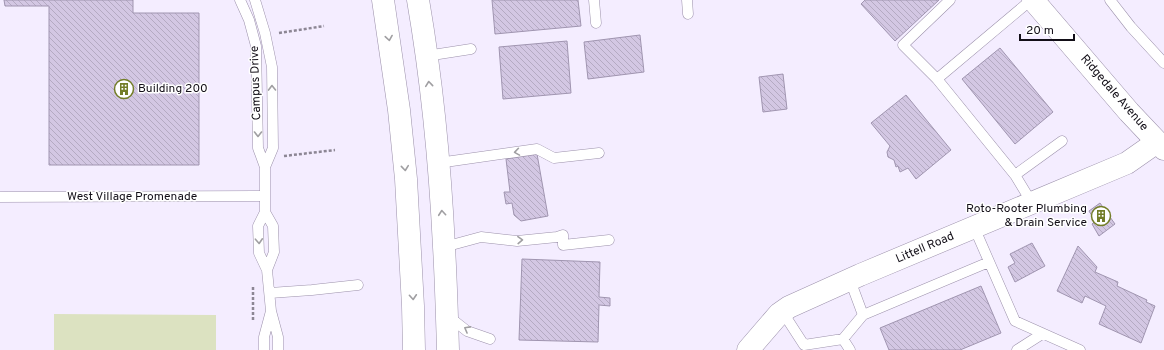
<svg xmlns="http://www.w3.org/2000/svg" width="1164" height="350" font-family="Overpass,sans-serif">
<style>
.green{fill:#dce2c1}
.building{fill:url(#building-back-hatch);stroke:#a095b0}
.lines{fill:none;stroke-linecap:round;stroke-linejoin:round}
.service-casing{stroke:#9c91ab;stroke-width:11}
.tertiary-casing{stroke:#9c91ab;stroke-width:23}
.secondary-casing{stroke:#9c91ab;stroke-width:23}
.primary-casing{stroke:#9c91ab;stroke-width:23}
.path{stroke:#8c8694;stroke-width:2.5;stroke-dasharray:3 2;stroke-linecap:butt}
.service{stroke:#fff;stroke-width:10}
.tertiary{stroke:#fff;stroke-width:22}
.secondary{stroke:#fff;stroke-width:22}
.primary{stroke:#fff;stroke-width:22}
.oneway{stroke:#a09fa2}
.labels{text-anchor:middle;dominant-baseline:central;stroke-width:3;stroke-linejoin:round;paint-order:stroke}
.street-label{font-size:12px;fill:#120e17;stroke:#fff}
.poi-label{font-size:12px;fill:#120e17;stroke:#fff;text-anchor:start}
</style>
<defs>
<pattern id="building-back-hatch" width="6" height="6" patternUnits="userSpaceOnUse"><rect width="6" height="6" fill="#d3c7e3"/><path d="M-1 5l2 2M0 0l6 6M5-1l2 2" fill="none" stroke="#b4aac2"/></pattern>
</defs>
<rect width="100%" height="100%" fill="#f4edff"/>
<!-- green -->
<path class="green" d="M54,314L216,315V350H54Z"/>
<!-- building -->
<path class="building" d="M4,0H133V13H199V165H49V6H5Z
M492,0H578L581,26L495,34Z
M865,0H939L895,41L861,4Z
M640,35L644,72L588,79L584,42Z
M567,41L571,93L503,99L499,47Z
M1000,48L1053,112L1015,144L962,79Z
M783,74L787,109L763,112L759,77Z
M906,95L951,150L916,179L908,168L900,172L898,166L896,167L894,160L888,157L887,152L890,146L871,123Z
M537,154L548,216L521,221L514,215L512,203L506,204L504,192H510L506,159Z
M1100,203L1115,224L1099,236L1092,224L1095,221L1089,211Z
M1032,243L1045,266L1015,282L1008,267L1015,263L1010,254Z
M1078,246L1097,267L1095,272L1118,282L1117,286L1147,300L1146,302L1155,306L1141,343L1099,324L1106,306L1085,296L1082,303L1057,291Z
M522,259L600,262L599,297L610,298V306L599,305L598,342L519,340Z
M981,286L1001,333L960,350H889L880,328Z"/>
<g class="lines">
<!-- service casing -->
<g class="service-casing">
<path id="service" d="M240,0L249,20L256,46L258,148L265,167V212L273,226L274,252L267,270
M255,0L265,33L272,67L273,148L265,167
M594,0L596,23
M687,0L688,14
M950,0L903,45L937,79L1031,0
M1110,0L1131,27L1164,63
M426,56L471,49
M937,79L1015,175L1032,203
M438,163L537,149L554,158L599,153
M1015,175L1062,141
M0,197L264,196
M265,212L258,226L259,253L267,270L271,311L278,337V350
M974,227L1015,321L1080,350
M444,247L481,237L517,241L557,237L563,235V245L609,240
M850,280L863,315
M270,293L312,290L358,285
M782,311L804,345L843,339L863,315L989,262
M448,316L467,331L490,339
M843,339L850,350
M264,350V337L271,311
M1017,350L1042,334"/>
</g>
<!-- tertiary casing -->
<g class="tertiary-casing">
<path id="tertiary" d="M748,350L779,314L789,307L860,275L1127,163L1157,142"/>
</g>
<!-- secondary casing -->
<g class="secondary-casing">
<path id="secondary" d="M1033,0L1129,112L1164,149"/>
</g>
<!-- primary casing -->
<g class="primary-casing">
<path id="primary" d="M383,0L399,110L406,179L413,306L414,350
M418,0C432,81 440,165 444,247C446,281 447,316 448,350"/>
</g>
<!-- path -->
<path class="path" d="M279,33L324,26
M284,156L335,150
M253,320V287"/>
<!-- service -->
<use href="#service" class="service"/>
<!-- tertiary -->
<use href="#tertiary" class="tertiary"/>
<!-- secondary -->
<use href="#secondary" class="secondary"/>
<!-- primary -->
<use href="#primary" class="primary"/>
</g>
<!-- one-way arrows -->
<defs><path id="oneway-chevron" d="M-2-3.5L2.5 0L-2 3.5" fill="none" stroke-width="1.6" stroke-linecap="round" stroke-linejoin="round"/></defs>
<g class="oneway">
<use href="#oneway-chevron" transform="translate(389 38) rotate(81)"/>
<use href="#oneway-chevron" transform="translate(429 84) rotate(-96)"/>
<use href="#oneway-chevron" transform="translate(272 88) rotate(-91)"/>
<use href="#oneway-chevron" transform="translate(258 134) rotate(90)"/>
<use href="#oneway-chevron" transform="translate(517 152) rotate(171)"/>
<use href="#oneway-chevron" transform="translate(405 168) rotate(84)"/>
<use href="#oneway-chevron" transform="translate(442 213) rotate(-95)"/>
<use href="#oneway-chevron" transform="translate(520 240) rotate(-2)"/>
<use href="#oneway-chevron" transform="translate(259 241) rotate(87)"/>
<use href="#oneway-chevron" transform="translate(413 297) rotate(86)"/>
<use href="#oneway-chevron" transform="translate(467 329) rotate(-151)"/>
</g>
<!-- icons -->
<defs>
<g id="building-ring" transform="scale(1)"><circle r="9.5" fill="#fff" stroke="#737d28" stroke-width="1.5"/><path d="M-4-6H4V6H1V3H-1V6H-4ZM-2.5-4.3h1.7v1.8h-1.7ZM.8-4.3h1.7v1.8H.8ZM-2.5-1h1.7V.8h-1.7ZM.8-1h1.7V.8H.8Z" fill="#737d28"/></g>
</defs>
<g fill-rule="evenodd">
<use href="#building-ring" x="124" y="89"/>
<use href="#building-ring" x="1101" y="216"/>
</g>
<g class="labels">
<!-- street labels -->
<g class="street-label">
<text transform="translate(256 83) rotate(-92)">Campus Drive</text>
<text transform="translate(1114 93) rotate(49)">Ridgedale Avenue</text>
<text x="132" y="197">West Village Promenade</text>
<text transform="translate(925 248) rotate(-23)">Littell Road</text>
</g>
<!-- poi labels -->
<g class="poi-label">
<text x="138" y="89">Building 200</text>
<text x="1087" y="209" text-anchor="end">Roto-Rooter Plumbing<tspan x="1087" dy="14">&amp; Drain Service</tspan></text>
</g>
</g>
<!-- scale -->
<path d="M1020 34v6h54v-6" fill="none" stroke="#120e17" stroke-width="2"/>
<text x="1026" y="34" font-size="12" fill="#120e17" stroke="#ffffff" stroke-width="3" paint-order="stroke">20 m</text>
</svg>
